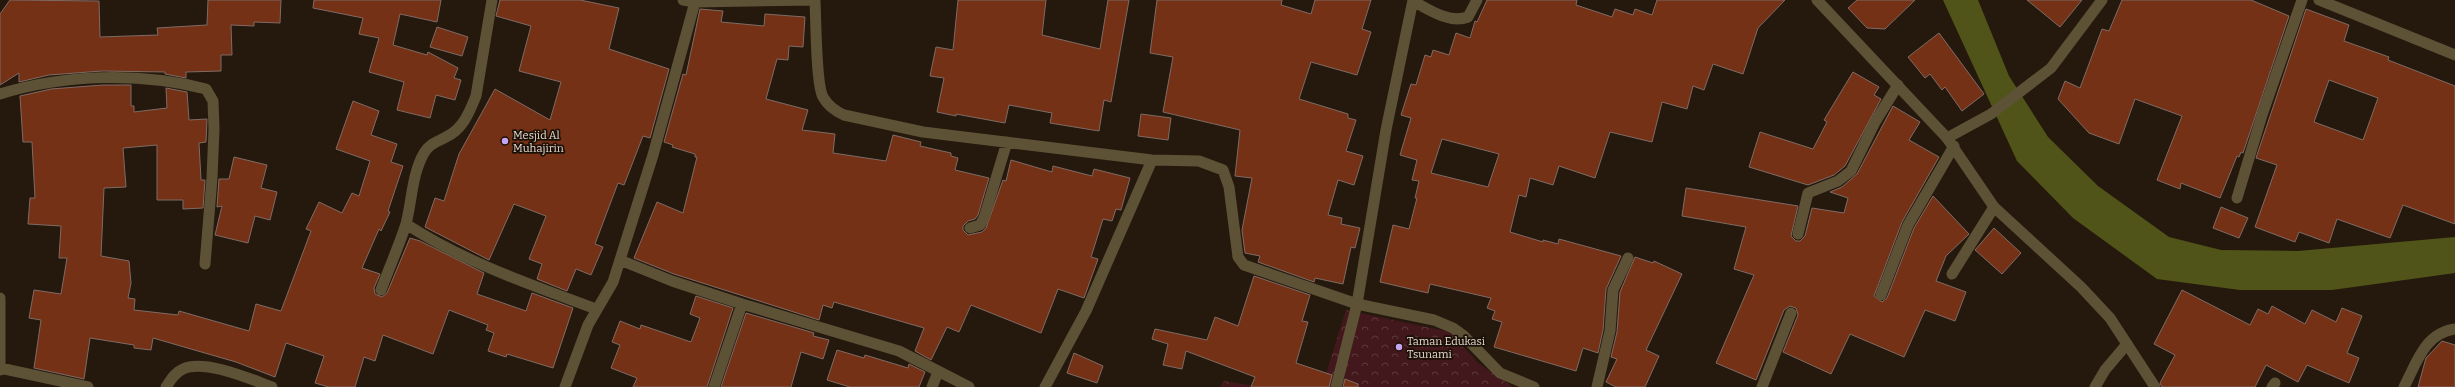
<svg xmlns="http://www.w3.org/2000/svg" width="2455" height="387" font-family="Bitter,serif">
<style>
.park{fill:url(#park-crowns)}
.water{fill:#515418}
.building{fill:#743116;stroke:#7f6b64;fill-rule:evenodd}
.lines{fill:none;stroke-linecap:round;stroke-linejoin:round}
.service{stroke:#5d5235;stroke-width:11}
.minor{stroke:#5d5235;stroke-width:11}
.tertiary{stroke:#5d5235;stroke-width:11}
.poi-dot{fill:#c8a6ef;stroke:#1c1006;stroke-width:1.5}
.labels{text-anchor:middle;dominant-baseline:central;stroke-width:3.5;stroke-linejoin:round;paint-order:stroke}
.poi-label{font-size:11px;fill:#e4dbd3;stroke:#1c1006;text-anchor:start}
</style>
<defs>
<pattern id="park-crowns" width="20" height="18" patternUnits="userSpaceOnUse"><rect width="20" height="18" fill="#43181c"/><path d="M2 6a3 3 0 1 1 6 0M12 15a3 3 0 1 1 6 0" fill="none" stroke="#5e393c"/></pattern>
</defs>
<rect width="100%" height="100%" fill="#25190e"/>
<!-- park -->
<path class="park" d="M1346,310L1450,332L1478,363L1513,387H1322Z
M1224,381L1260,387H1220Z"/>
<!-- water -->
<path class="water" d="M1943,0H1978L2009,76L2048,137L2098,186L2169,237L2221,250L2298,251L2455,237V273L2332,290H2240L2157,279L2073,218L2017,161Z"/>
<!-- building -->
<path class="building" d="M10,0L99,1L100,37L158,35L157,28L207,25L208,0H281L280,23L254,22V26L231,25L232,55H221V71L186,72V78L165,74V72L102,71L49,75L19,82V73L0,85V14Z
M314,0H441L437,22L400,14L393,45L427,55L428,52L458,68L454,78L461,80L455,100L436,95L430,118L397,110L404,82L369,72L379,38L359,34L363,18L313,8Z
M500,0H580L619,8L609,49L669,69L650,138L643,136L624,185L618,183L595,244L603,247L591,275L576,269L567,291L537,279L542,264L529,259L546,216L514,204L489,260L425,227L435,198L444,201L459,154L495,89L550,120L561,82L519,71L531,26L496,16Z
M958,0H1046L1042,35L1100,49L1108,0H1129L1111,102L1104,100L1099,131L1050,123L1052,113L1009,105L1005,123L956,114V116L937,112L944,78L930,76L936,47L953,50Z
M1157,0H1282L1281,5L1311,14L1315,0H1371L1362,29L1371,32L1357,75L1311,62L1299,99L1348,114V118L1356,120L1346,151L1363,156L1354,185L1338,180L1328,215L1342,218L1341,224L1360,228L1355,248L1351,247L1343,284L1315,278L1314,282L1258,262L1260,256L1245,253L1242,230L1252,178L1235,176L1240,130L1163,112L1173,57L1150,53Z
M1487,0H1577L1576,5L1612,17L1615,9L1633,15L1635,9L1652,15L1657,0H1785L1758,28L1743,74L1713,64L1704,90L1693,86L1687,109L1662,102L1652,142L1610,132L1595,178L1559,166L1553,185L1530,178L1526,197L1519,195L1510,232L1543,242V240L1558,244L1559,239L1621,256L1606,289L1603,330L1598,353L1583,348L1576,371L1494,347L1502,322L1492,319L1495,311L1487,308L1491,298L1430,284L1428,293L1380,282L1393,225L1409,229L1417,198H1415L1419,181L1412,180L1417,160L1400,155L1411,118L1401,115L1411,84L1416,85L1425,55L1431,57L1433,50L1449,55L1456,33L1470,38L1475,21L1477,22ZM1442,139L1499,154L1488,187L1431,173Z
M1857,0H1915L1885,29L1867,28L1848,8Z
M2027,0H2082L2060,27Z
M2122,0H2251L2289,16L2243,153L2241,152L2239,157L2237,156L2220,198L2181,183L2180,189L2157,180L2182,116L2135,99L2119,144L2089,133L2058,99L2065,81L2080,88L2102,29L2109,31Z
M700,9L723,11L721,22L764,26L765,14L805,17L803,47L789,46L788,60L777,59L766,99L808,110L802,130L835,134L833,153L886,161L893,135L921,142L920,146L951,153V156L958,158L955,170L989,178L978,215L975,219L968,221L963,226V230L968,235L982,232L986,228L1003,180L1006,181L1011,160L1052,172L1053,166L1092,176L1094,169L1130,178L1121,210L1116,209L1112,221L1103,219L1091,257L1098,259L1084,298L1058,289L1041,333L971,305L959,332L947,327L931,360L915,351L924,328L834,302L832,308L823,305L819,320L674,274L634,258L657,202L683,213L697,157H695V154L672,147L673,145L664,142L683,74L686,75Z
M2306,9L2349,25L2344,41L2389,57L2388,60L2455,86V224L2403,205L2390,238L2337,219L2329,243L2299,232L2295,242L2255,227L2277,165L2256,158ZM2329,80L2378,98L2363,140L2314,122Z
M437,27L468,37L462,56L430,47Z
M1939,33L1984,94L1962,111L1945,87L1942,90L1930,74L1925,78L1908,57Z
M1853,72L1879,87L1874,95L1881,99L1845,166L1834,175L1808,185L1749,167L1760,132L1813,149L1827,122L1824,120Z
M103,85H131V106H134V112L167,108L166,88L187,92L189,120L207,119L206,142L199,143L201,180H205L203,208L183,209V200H157V145L123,148L126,187L104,188L101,256L129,261L131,283L128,298L135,299L134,310L178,315L179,311L249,331L256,304L281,311L311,231L306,229L319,202L342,213L352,193L359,196L370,161L336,149L353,101L379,111L371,135L397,144L391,162L403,166L388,211L390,212L381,231L379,229L362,268L380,274L374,288L375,294L382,297L387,293L410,238L420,241L484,273L477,294L526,311L532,293L573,308L553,368L507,354L506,357L488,351L494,333L486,330L488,325L449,310L433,354L383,335L375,361L364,357L355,387H329L315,383L324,356L286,343L275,377L236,362L153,338L151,350L134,348V345L90,338L84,379L34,368L41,320L29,318L34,290L61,294L67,258H59L61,226L28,224L30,198H35L32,142H23L20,96L51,89Z
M1893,106L1920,122L1909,140L1939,157L1902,222L1874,296L1882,302L1887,298L1914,228L1933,196L1969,234L1946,256L1936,281L1966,292L1955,321L1925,310L1904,357L1850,334L1831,374L1783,352L1798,315L1796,308L1790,306L1784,310L1756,380L1716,363L1754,275L1734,269L1746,227L1682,216L1686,188L1798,206L1791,236L1796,241H1800L1805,236L1812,208L1844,213L1848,198L1830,192L1842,187L1857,174Z
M1141,114L1171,118L1168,140L1138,136Z
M234,157L267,165L261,188L277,192L270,220L255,216L248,243L215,235L222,206L217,207L219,179H229Z
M2221,207L2248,218L2239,238L2213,228Z
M1994,228L2021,253L2002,274L1975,250Z
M1635,257L1653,263L1654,261L1682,274L1646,350L1659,356L1645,387H1616L1606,382L1617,359L1611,357L1617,332L1620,292Z
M1254,276L1310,295L1302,321L1308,322L1296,363L1332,375L1329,387H1251L1255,377L1186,351L1182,369L1163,365L1168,344L1152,339L1155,329L1207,340L1215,317L1238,326Z
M2182,290L2250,325L2258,309L2268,314L2272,306L2305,324L2312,310L2336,322L2342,308L2362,316L2347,353L2359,358L2349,383L2307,365L2298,382L2266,365L2255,387H2162L2160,383L2175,355L2154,344Z
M696,296L733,308L707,387H633L637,378L611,368L620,345L612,342L620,321L640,329L641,325L691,342L700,318L690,314Z
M746,313L814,333L813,336L829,340L823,359L801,352L791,387H721Z
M2442,341L2455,345V387H2418L2426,358Z
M837,350L864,358L865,355L908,368L909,364L925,372L919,387H850L827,380Z
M1074,353L1103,366L1097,383L1067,373Z
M1345,379L1358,384V387H1343Z"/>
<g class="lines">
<!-- service -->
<path class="service" d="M1336,387L1357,304"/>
<!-- minor -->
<path class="minor" d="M683,0L695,2L814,0
M1413,0L1386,130L1357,304L1434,320L1453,328L1464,336L1500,373L1534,387
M2319,0L2455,55
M815,1C816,20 816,85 823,97C828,106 835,111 844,115L923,132L1152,160L1199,161L1223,170L1229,187L1238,257L1244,265L1357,304
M1413,1C1429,10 1450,24 1468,17L1477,0
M0,94C65,74 140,72 206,89L213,101L214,129L212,178L205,264
M1947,138L1991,114L2051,68L2102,0
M2237,198L2262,115L2302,0
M406,224C466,263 529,284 596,309
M970,228L980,225L984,218L1007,142
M1798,234L1808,193L1838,181L1851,171L1875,122L1898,85
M620,260L672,281L742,304L899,351L969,387
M1952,274L1994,207
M381,290C389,268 399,246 406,224C412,200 412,174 424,153C429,144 437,142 446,137C463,129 469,113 476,96L492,0
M1881,295L1908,225L1954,146
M0,298V370
M0,368L88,387
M166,387C171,380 174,373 183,369C205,359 250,379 272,387
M565,387L588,325L613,282L653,155L695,2
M714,387L742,304
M932,387L938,372
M1045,387L1086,311L1152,160
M1597,387L1610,331L1613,290L1628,258
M1762,387L1791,313
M2095,387L2105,370L2127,344
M2272,387L2275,383
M2404,387C2417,362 2425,333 2455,329"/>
<!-- tertiary -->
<path class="tertiary" d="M1817,0L1947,138L1994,207L2081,287L2110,318L2155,387"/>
</g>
<!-- markers -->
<g class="poi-dot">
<circle cx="505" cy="141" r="4"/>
<circle cx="1399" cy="347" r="4"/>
</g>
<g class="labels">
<!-- poi labels -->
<g class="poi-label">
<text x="513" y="135">Mesjid Al<tspan x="513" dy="13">Muhajirin</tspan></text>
<text x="1407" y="341">Taman Edukasi<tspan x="1407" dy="13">Tsunami</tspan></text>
</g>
</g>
</svg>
